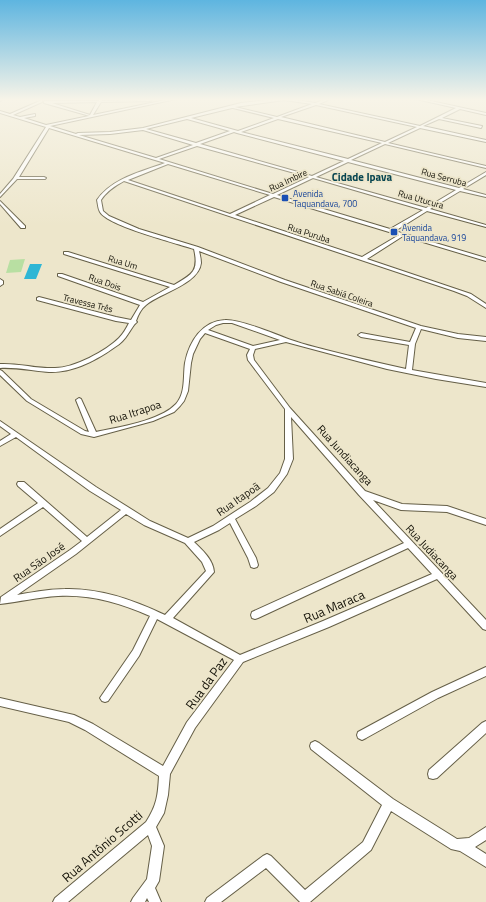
<svg xmlns="http://www.w3.org/2000/svg" width="486" height="902" font-family="'Titillium Web',sans-serif">
<style>
.green{fill:#b8dfa2}
.water{fill:#2fb6d5}
.lines{fill:none;stroke-linecap:round;stroke-linejoin:round}
.street-casing{stroke:#655f47;stroke-width:2}
.street{fill:#fff;fill-rule:evenodd}
.transit-dot{fill:#1a4fb4;stroke:#ede6cb;stroke-width:1.5}
.labels{text-anchor:middle;dominant-baseline:central;stroke-width:3.5;stroke-linejoin:round;paint-order:stroke}
.far-street-label{font-size:9px;fill:#131107;stroke:#ede6cb}
.far-transit-label{font-size:9px;fill:#164399;stroke:#ede6cb;text-anchor:start}
.far-quarter-label{font-size:11px;font-weight:bold;fill:#064450;stroke:#ede6cb}
.street-label{font-size:11px;fill:#131107;stroke:#ede6cb}
.near-street-label{font-size:13px;fill:#131107;stroke:#ede6cb}
</style>
<rect width="100%" height="100%" fill="#ede6cb"/>
<!-- green -->
<path class="green" d="M25,259L21,272L6,273L10,260Z"/>
<!-- water -->
<path class="water" d="M30,264H42L36,279H24Z"/>
<g class="lines">
<!-- street casing -->
<g class="street-casing">
<path id="street" d="M0,99H3L0,101Z
M99,99H102V101L149,100L151,101L101,102L93,115L170,99H176L50,126L76,134L78,133L110,132L143,128L241,103L274,99H291L315,103L326,99H330L319,104L420,126L456,108L416,99H422L486,113V115L460,109L442,118L482,126L481,128L439,119L423,126L486,140V142L420,128L388,143L486,166V168L385,144L351,160L459,188L486,172V175L463,189L486,195V197L460,191L430,209L486,225V227L427,211L395,231L486,258V261L403,236L367,259L471,294L486,304V308L467,296L454,291L124,181C115,186 107,191 101,200L103,211L109,216L139,229L198,247L285,280L421,326L458,334L486,337V341L458,338L421,329L415,344L412,370L486,383V387L436,379L387,369L286,342L255,349L253,355L254,360L290,408L365,491L402,504L447,506L486,519V525L447,512L401,510L373,500L486,620V630L483,629L437,579L329,627L243,662L195,728L170,774L168,795L164,813L156,827L164,846L159,881L155,888L161,902H149L147,898L145,902H131L133,898L147,879L152,846L148,835L68,902H53L55,898L146,822C157,805 158,795 159,776L85,730L69,722L0,706V698L74,715L93,724L163,766L187,722L234,660L157,619L139,656L108,701L105,702L102,701L100,698L102,695L133,650L150,616C121,603 90,594 58,596C38,597 19,602 0,604L1,597L70,550L82,541L43,507L0,536V529L38,503L18,486L17,484L18,482H24L87,537L121,510L90,491L16,437L0,446V441L11,434L0,426V421L96,487L150,521L188,538L213,526L250,502L268,488L280,473L285,459V409L248,360L247,355L250,349L205,333L200,339L193,354L191,363L188,391L184,401L180,406L174,412L153,421L94,437L81,434L27,401L0,375V370L2,371L31,399L85,431L89,432L76,400L79,398L81,399L96,432C119,427 160,421 176,404C186,393 183,376 185,363C189,342 202,321 225,320C240,319 275,334 291,340C302,344 315,347 326,350C353,357 379,363 406,369L409,345L361,337L358,335L361,333L410,342L416,328L281,282L199,251C200,255 201,259 201,263C199,284 160,293 146,305C141,309 138,315 136,321L137,322C133,325 131,330 128,334C125,339 120,344 115,347C97,360 72,373 49,372C33,371 17,367 0,368V364C19,363 37,369 55,368C74,368 106,351 119,338C123,334 126,329 129,323L116,321L37,300V298L39,297L116,317L131,320L140,305L58,276V274H62L143,302L170,287L64,254V252H68L174,285C193,274 199,271 194,249C176,243 108,226 100,212C98,209 98,204 97,200C112,178 141,172 165,163L49,128L19,177H44L46,178L45,179H17L0,197V194L13,179L46,127L0,113V111L10,114L42,100V102L13,115L20,117L35,114V116L24,118L46,125L89,116H90L44,103V101H99ZM284,100L312,104L277,117L235,107ZM97,102L90,115L52,103ZM316,105L417,127L385,142L281,117ZM232,108H233L274,118L238,131L191,118ZM187,119L230,131L196,143L146,129ZM278,119L382,143L348,159L241,132ZM143,130L193,145L156,158L79,135L110,134ZM234,132L237,133L344,161L312,176L200,144ZM197,146L309,177L273,194L159,159ZM348,162L456,190L426,208L316,177ZM168,164L270,195L230,214L128,180ZM313,178L423,210L390,229L277,195ZM274,197L399,235L362,257L235,215ZM223,323H232L280,340L253,346L208,330L216,325ZM291,417L359,495L404,543L252,612L251,615L252,618L255,619L258,618L408,548L432,574L323,621L240,655L173,618L214,572C213,559 202,550 194,542L219,530L230,523L248,558L251,567L254,568L257,567L258,565L256,558L235,519L256,506L274,492L287,474L293,459ZM126,514L144,525L185,543L202,562L206,571L165,615C134,600 100,588 65,589C49,589 33,592 17,595L76,554Z
M0,201L25,226V228H21L0,204Z
M0,279L3,281V284L0,286Z
M486,667V676L438,698L366,738L362,740L358,738L357,735L358,732L432,692Z
M486,721V733L437,778L433,779L429,778L428,774L429,770L482,723Z
M315,741L319,743L393,799L457,839L469,838L486,827V840L475,847L486,854V867L460,851L451,849L391,811L371,850L310,902H300L266,868L221,902H205L207,898L263,856L267,854L271,856L305,890L363,842L382,805L311,749L310,746L311,743Z"/>
</g>
<!-- street -->
<use href="#street" class="street"/>
</g>
<!-- sky -->
<linearGradient id="sky" x2="0" y2="1"><stop stop-color="#5eb5e0"/><stop offset="0.44" stop-color="#f7f4e8"/><stop offset="1" stop-color="#f7f4e8" stop-opacity="0"/></linearGradient>
<rect width="486" height="226" fill="url(#sky)"/>
<!-- markers -->
<g class="transit-dot">
<rect x="281" y="194" width="8" height="8" rx="2"/>
<rect x="390" y="228" width="8" height="8" rx="2"/>
</g>
<g class="labels">
<!-- far-street labels -->
<g class="far-street-label">
<text transform="translate(444 177) rotate(15)">Rua Serruba</text>
<text transform="translate(288 180) rotate(-25)">Rua Imbire</text>
<text transform="translate(421 199) rotate(16)">Rua Utucura</text>
<text transform="translate(309 233) rotate(18)">Rua Puruba</text>
<text transform="translate(123 262) rotate(17)">Rua Um</text>
<text transform="translate(105 282) rotate(19)">Rua Dois</text>
<text transform="translate(342 293) rotate(19)">Rua Sabiá Coleira</text>
<text transform="translate(88 303) rotate(14)">Travessa Três</text>
</g>
<!-- far-transit labels -->
<g class="far-transit-label">
<text x="293" y="193">Avenida<tspan x="293" dy="10">Taquandava, 700</tspan></text>
<text x="402" y="227">Avenida<tspan x="402" dy="10">Taquandava, 919</tspan></text>
</g>
<!-- far-quarter labels -->
<g class="far-quarter-label">
<text x="362" y="177">Cidade Ipava</text>
</g>
<!-- street labels -->
<g class="street-label">
<text transform="translate(135 412) rotate(-18)">Rua Itrapoa</text>
<text transform="translate(345 455) rotate(48)">Rua Jundiacanga</text>
<text transform="translate(238 499) rotate(-35)">Rua Itapoã</text>
<text transform="translate(432 552) rotate(47)">Rua Judiacanga</text>
<text transform="translate(39 562) rotate(-35)">Rua São José</text>
</g>
<!-- near-street labels -->
<g class="near-street-label">
<text transform="translate(334 606) rotate(-23)">Rua Maraca</text>
<text transform="translate(206 683) rotate(-54)">Rua da Paz</text>
<text transform="translate(102 846) rotate(-41)">Rua Antônio Scotti</text>
</g>
</g>
</svg>
